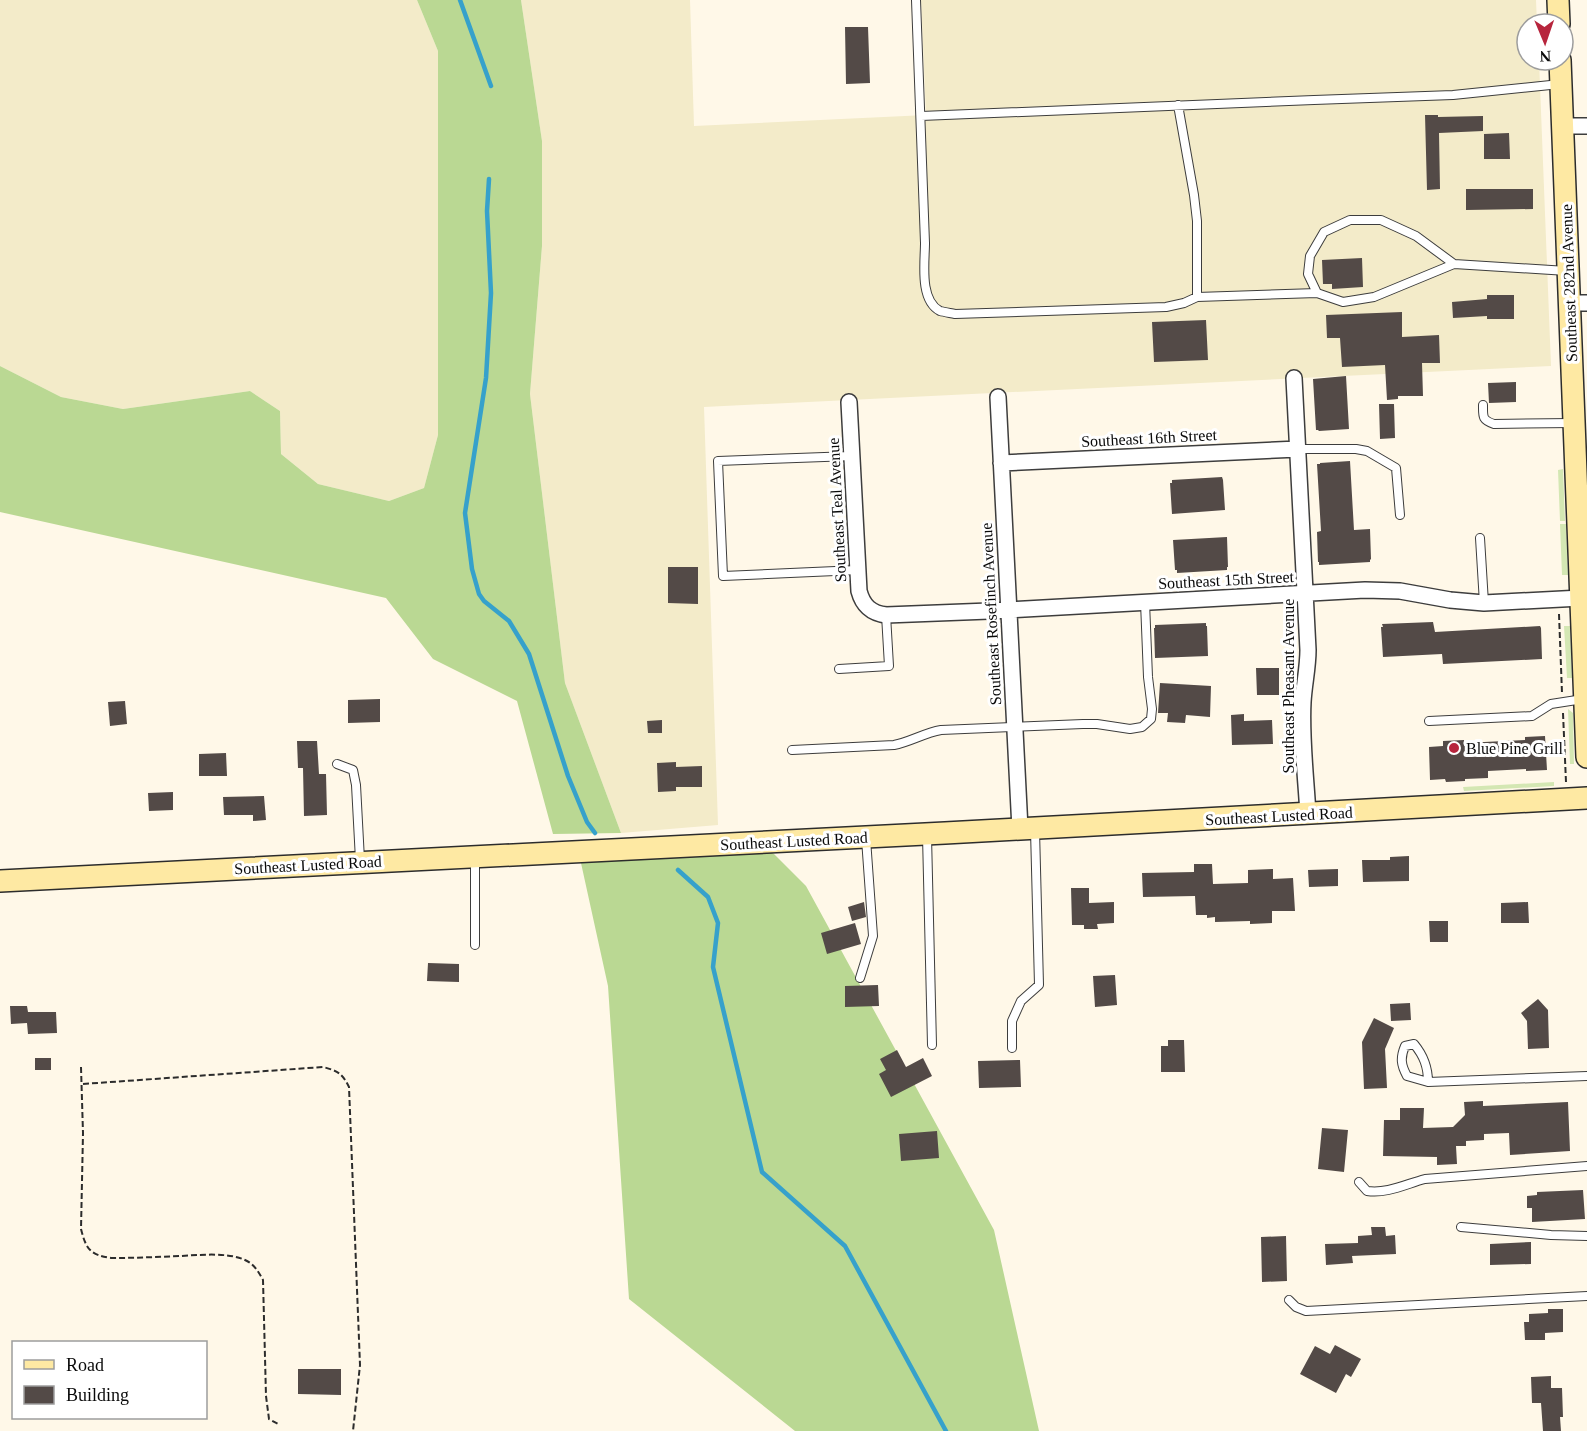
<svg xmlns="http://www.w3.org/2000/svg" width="1587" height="1431" font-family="'Times New Roman',serif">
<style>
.farmland{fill:#f3ebc9}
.green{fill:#d4e7b3}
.forest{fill:#bad893}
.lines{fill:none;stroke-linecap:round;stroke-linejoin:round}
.stream{stroke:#36a1cb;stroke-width:4.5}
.building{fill:#534a47}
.service-casing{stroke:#3d3d3d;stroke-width:10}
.minor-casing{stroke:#3d3d3d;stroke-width:18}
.secondary-casing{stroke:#2c2c2c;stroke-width:24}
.path{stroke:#2c2c2c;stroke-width:2;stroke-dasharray:6 3;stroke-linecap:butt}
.service{stroke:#fff;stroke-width:8}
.minor{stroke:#fff;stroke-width:15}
.secondary{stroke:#fee9a3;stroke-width:21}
.poi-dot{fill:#b7253d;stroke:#fff;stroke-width:2}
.labels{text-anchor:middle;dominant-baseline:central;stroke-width:6;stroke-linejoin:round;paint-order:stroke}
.street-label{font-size:16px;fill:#0a0a0a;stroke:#fff}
.poi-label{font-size:16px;fill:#0a0a0a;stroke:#fff;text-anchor:start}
</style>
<rect width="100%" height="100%" fill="#fff8e8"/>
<!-- farmland -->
<path class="farmland" d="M0,0H417L438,51V435L424,488L389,501L318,484L281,454L280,411L250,391L123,409L61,397L0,366Z
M521,0H690L694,126L926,115L921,0H1536L1537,24H1527V60H1539L1551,366L704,407L718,825L621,833L565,683L530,394L542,246V141Z"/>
<!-- green -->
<path class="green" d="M1563,469L1565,521H1560L1558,470Z
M1560,524H1566L1568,575H1562Z
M1564,626H1570L1572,678H1567Z
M1568,709L1573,713L1574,764H1570Z
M1554,782V786L1464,791L1463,787Z"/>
<!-- forest -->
<path class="forest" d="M417,0H521L542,141V246L530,394L565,683L621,833L553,834L517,701L433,659L386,598L0,512V366L61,397L123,409L250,391L280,411L281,454L318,484L389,501L424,488L438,435V51Z
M768,851L774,854L806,886L994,1230L1039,1431H795L629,1299L608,986L581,863Z"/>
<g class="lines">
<!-- stream -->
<path class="stream" d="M460,0L491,86
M489,179L487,211L491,293L486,378L465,513L472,569L479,594L484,601L509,621L529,654L568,776L587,822L595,833
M678,870L708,897L718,923L713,967L762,1172L845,1246L946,1431"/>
</g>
<!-- building -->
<path class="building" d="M845,27H868L870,83L846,84Z
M1425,115H1438V117L1483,116V131L1439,133L1440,189L1427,190Z
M1509,133L1510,159H1484V134Z
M1466,189H1533V209L1466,210Z
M1362,258L1363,287L1332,289V284H1323L1322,260Z
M1487,295H1514V319H1487V316L1453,318L1452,302L1487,299Z
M1402,312V337L1439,335L1440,363H1422L1423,396H1398V399L1387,400L1385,365L1342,367L1340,338H1327L1326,315Z
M1206,320L1208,360L1154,362L1152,322Z
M1346,376L1349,429L1319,431L1318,430H1316L1313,379Z
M1516,382V402L1489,403L1488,383Z
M1379,404H1394L1395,438L1380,439Z
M1350,461L1354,530L1370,529L1371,559L1370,560V562L1319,565V562H1318L1317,532L1321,531L1317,464H1320V463Z
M1222,477L1223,480L1225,510L1172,514L1170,483H1172V480Z
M1227,537L1228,567H1227V570L1177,573V570H1175L1173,540Z
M668,567H698V604L668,603Z
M1433,622L1435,632L1540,626L1541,628L1542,659L1443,664L1442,654L1383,657L1381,627H1383L1382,624Z
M1206,623V626H1207L1208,656L1155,658L1154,628H1155V625Z
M1256,668H1279V695H1257Z
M1160,683L1211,686L1210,717L1186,715L1185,723L1167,722L1168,713H1158Z
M380,699V722L348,723V700Z
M125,701L127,724L110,726L108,702Z
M1244,714V721L1272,720L1273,744L1232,745L1231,715Z
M662,720V733H648L647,721Z
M1545,736L1547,770L1526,771V769L1488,771V778L1465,779V781L1446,782L1445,779L1430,780L1429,747L1443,746V741L1464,740V743L1525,740V737Z
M297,741H317L319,774H326L327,815L304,816L303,768H298Z
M226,753L227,776H199V754Z
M676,762V767L702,766V787H676V791L658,792L657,763Z
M173,792V810L149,811L148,793Z
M264,796L266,820L253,821V815H224L223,797Z
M1409,856V881L1363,882L1362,860H1390V857Z
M1194,864H1212L1213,884L1248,883V870L1273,869V879L1293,878L1295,911H1272V923L1250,924V921L1215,922V917L1207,918V915H1196L1195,896L1143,897L1142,873L1194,872Z
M1338,869V886L1309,887L1308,870Z
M1071,888H1089V903L1114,902V923L1097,924L1098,929H1084V925H1072Z
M864,902L866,917L852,921L848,907Z
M1528,902L1529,923H1501V903Z
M1429,921H1448V942H1430Z
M855,923L861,944L827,954L821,933Z
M428,963L459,964V982L427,981Z
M1115,975L1117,1005L1095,1007L1093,976Z
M878,985L879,1006L845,1007V986Z
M1538,999L1548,1010L1549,1048L1528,1049L1527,1021L1521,1013Z
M1410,1003L1411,1020L1391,1021L1390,1004Z
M10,1006H27L28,1012H56L57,1033L28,1034L27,1023L11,1024Z
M1374,1018L1394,1028L1385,1049L1387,1088L1364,1089L1362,1042Z
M1168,1040H1184L1185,1072H1161V1046H1168Z
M897,1050L906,1067L923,1058L932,1076L891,1097L879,1074L886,1070L880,1059Z
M35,1058H51V1070H35Z
M1020,1060L1021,1087L979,1088L978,1061Z
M1483,1101V1106L1568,1102L1570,1151L1510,1155L1509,1133L1484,1134V1140L1466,1141V1146H1456L1457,1164L1437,1165V1157L1383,1156L1384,1120H1400V1108H1424L1423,1128L1453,1127L1465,1115L1464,1102Z
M1322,1128L1348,1130L1344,1172L1318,1169Z
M937,1131L939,1158L901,1161L899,1134Z
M1583,1190L1585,1219L1532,1222V1208H1527V1196L1537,1195V1192Z
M1371,1227H1385L1386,1236L1395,1235L1396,1254L1352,1256L1353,1263L1326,1265L1325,1244L1358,1243V1236L1372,1235Z
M1286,1236L1287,1281L1262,1282L1261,1237Z
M1531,1242V1264L1490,1265V1244Z
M1548,1309H1563V1332L1545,1333V1340H1525L1524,1322H1529V1314L1548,1313Z
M1335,1345L1361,1359L1351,1377L1346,1374L1336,1393L1300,1374L1315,1346L1330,1354Z
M298,1369H341V1395L298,1394Z
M1551,1376V1388H1562L1563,1417H1560L1561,1431H1543L1541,1403H1532L1531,1377Z"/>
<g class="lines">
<!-- service casing -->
<g class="service-casing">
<path id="service" d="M916,0L925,243C925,262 919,300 940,311C944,312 950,313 955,314L1166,307L1184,303L1197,297L1317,293
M1178,105L1194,195L1197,221V297
M921,116L1314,100L1453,95L1560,84
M1454,264L1416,236L1381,220H1350L1324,232L1310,256L1308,274L1317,293L1343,302L1374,297L1454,264L1567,271
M1483,405C1483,417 1482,420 1494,424L1573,423
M1298,449H1356L1367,451L1396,468L1400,515
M852,456L718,461L723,576L858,570
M1480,538L1484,603
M839,669L889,666L886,615
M1429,721L1532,716L1551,704L1583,699
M792,750L894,745C910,742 924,733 941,730L1083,724H1097L1130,729L1142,727L1151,719L1152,709L1148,677L1145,602
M337,764L353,770L356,785L360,860
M927,836L932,1045
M475,945V858
M860,978L873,936L866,839
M1012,1048V1021L1021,1001L1039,985L1035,830
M1428,1082C1428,1067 1424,1056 1414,1044L1405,1046C1400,1058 1401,1065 1407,1076L1428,1082L1587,1076
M1359,1182L1367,1191C1387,1194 1406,1184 1425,1179L1587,1166
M1461,1227L1551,1235L1587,1236
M1289,1300L1296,1307L1306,1311L1587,1296"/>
</g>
<!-- minor casing -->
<g class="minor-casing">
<path id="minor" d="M1562,126H1587
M1569,303H1587
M1294,378L1308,650C1308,668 1304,684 1303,702C1301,738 1306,778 1308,814
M998,397L1020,829
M849,402L859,591C863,606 871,613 886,615L989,611L1365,590L1400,591L1450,600L1484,603L1581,598
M1001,463L1298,449"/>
</g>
<!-- secondary casing -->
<g class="secondary-casing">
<path id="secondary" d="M1558,0L1559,24
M1560,60L1587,757
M0,881L945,833L1587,798"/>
</g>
<!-- path -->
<path class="path" d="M1559,614L1562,693
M1563,713L1566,782
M81,1067L83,1133L81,1229C86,1249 90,1255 111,1258C134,1258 157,1257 180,1256C199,1255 228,1252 245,1260C254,1264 258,1271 263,1280L266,1396L269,1419L280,1425
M83,1084L323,1067C338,1071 342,1073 349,1087L360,1365L353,1431"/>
<!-- service -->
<use href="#service" class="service"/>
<!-- minor -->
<use href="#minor" class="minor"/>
<!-- secondary -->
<use href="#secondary" class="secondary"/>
</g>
<!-- markers -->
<circle class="poi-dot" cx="1454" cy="748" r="6"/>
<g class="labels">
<!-- street labels -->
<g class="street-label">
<text transform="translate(1569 283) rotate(-92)">Southeast 282nd Avenue</text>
<text transform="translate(1149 438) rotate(-3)">Southeast 16th Street</text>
<text transform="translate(837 510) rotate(-93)">Southeast Teal Avenue</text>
<text transform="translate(1226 580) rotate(-3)">Southeast 15th Street</text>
<text transform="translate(991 614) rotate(-93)">Southeast Rosefinch Avenue</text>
<text transform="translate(1288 686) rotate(-90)">Southeast Pheasant Avenue</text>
<text transform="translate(1279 816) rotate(-3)">Southeast Lusted Road</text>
<text transform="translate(794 841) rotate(-3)">Southeast Lusted Road</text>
<text transform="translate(308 865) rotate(-3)">Southeast Lusted Road</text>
</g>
<!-- poi labels -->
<g class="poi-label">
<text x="1466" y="748">Blue Pine Grill</text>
</g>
</g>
<!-- legend -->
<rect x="12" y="1341" width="195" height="78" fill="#ffffff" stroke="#9d9d9d" stroke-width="1.5"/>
<rect x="24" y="1360" width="30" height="9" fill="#fee9a3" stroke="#9d9d9d" stroke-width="1.5"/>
<text x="66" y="1371" font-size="18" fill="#0a0a0a">Road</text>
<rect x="24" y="1386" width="30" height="18" fill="#534a47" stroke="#9d9d9d" stroke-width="1.5"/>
<text x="66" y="1401" font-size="18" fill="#0a0a0a">Building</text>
<!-- north arrow -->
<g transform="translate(1545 42) rotate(178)"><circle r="28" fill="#ffffff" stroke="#9d9d9d" stroke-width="1.5"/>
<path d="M0-4.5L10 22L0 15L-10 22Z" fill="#b7253d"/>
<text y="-9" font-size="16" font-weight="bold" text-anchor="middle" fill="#0a0a0a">N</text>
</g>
</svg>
